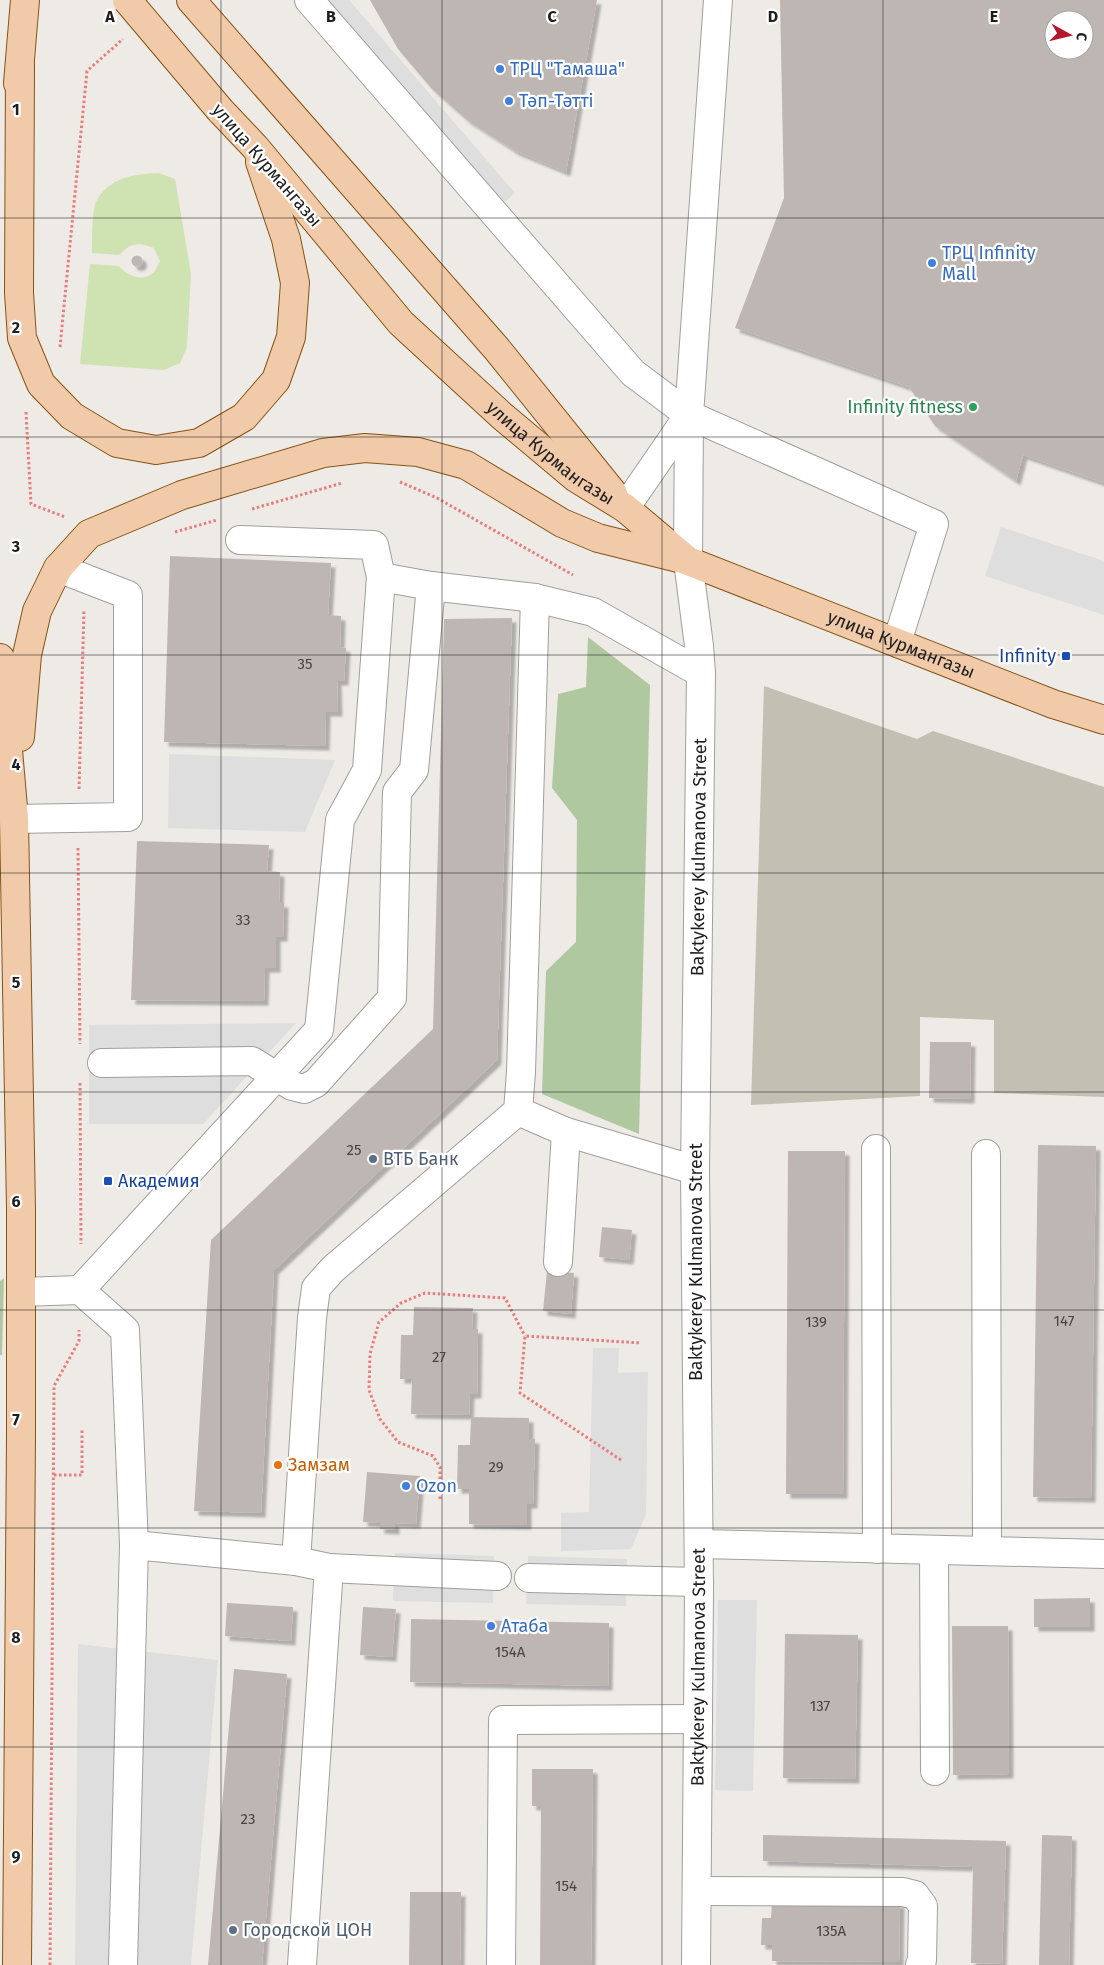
<svg xmlns="http://www.w3.org/2000/svg" width="1104" height="1965" font-family="'Fira Sans',sans-serif">
<style>
.construction{fill:#c1c0b2}
.grass{fill:#cee2b2}
.forest{fill:#b0c8a0}
.parking{fill:#dedede}
.building{fill:#beb6b3;fill-rule:evenodd;filter:url(#shadow)}
.lines{fill:none;stroke-linecap:round;stroke-linejoin:round}
.minor-casing{stroke:#9f9f9f;stroke-width:30}
.major-casing{stroke:#865413;stroke-width:30}
.path{stroke:#e87d7d;stroke-width:3;stroke-dasharray:2.5 2.5;stroke-linecap:butt}
.minor{stroke:#fff;stroke-width:28}
.major{stroke:#f0caa9;stroke-width:28}
.major-bridge-casing{stroke:#865413;stroke-width:30;stroke-linecap:butt}
.major-bridge{stroke:#f0caa9;stroke-width:28}
.grid{fill:none;stroke:#1e1e1e;stroke-width:1;stroke-opacity:0.55}
.shop-dot{fill:#3f7fe0;stroke:#fff;stroke-width:2}
.leisure-dot{fill:#2e9e5b;stroke:#fff;stroke-width:2}
.transit-dot{fill:#1a4fb4;stroke:#fff;stroke-width:2}
.service-dot{fill:#5c6f8a;stroke:#fff;stroke-width:2}
.food-dot{fill:#e8710a;stroke:#fff;stroke-width:2}
.labels{text-anchor:middle;dominant-baseline:central;stroke-width:4.5;stroke-linejoin:round;paint-order:stroke}
.number-label{font-size:15px;fill:#464443}
.shop-label{font-size:18px;fill:#366cbe;stroke:#fff;text-anchor:start}
.street-label{font-size:18px;fill:#1e1e1e;stroke:#fff}
.leisure-label{font-size:18px;fill:#27864d;stroke:#fff;text-anchor:end}
.transit-label{font-size:18px;fill:#164399;stroke:#fff;text-anchor:end}
.service-label{font-size:18px;fill:#4e5e75;stroke:#fff;text-anchor:start}
.food-label{font-size:18px;fill:#c56008;stroke:#fff;text-anchor:start}
.grid-label{font-size:16px;text-anchor:middle;font-weight:bold;fill:#1e1e1e;stroke:#fff;stroke-width:4.5;stroke-linejoin:round;paint-order:stroke}
</style>
<defs>
<filter id="shadow"><feDropShadow dx="4.5" dy="4.5" stdDeviation="1" flood-color="#0004"/></filter>
</defs>
<rect width="100%" height="100%" fill="#eeeae6"/>
<!-- construction -->
<path class="construction" d="M764,686L917,739L933,731L1104,787V1097L994,1093V1020L920,1017V1096L751,1105Z"/>
<!-- grass -->
<path class="grass" d="M159,173L175,179L191,274L187,347L180,363L164,370L80,364L90,264L119,266C127,276 144,283 154,272C156,269 158,265 160,261L154,248C139,242 131,242 119,255L92,253C92,242 92,210 96,202C109,177 134,174 159,173Z"/>
<!-- forest -->
<path class="forest" d="M588,637L650,685L639,1134L542,1094L546,971L576,942L577,820L552,788L558,694L586,687Z
M4,1278L2,1355H0V1281Z"/>
<!-- parking -->
<path class="parking" d="M300,0H349L515,193L487,218Z
M1001,527L1104,561V615L985,576Z
M169,754L335,760L305,832L168,828Z
M296,1023L203,1124H89V1025Z
M593,1348H619L618,1373L648,1372L646,1514L631,1549L561,1551V1513L589,1512Z
M395,1553L494,1556L493,1603L393,1601Z
M528,1556L627,1559L626,1606L526,1604Z
M718,1600H757L753,1791L715,1790Z
M78,1644L218,1660L191,1965H75Z"/>
<!-- building -->
<path class="building" d="M370,0H597L566,172L515,151L467,120L432,89L398,49Z
M780,0H1104V483L1023,455L1016,481L935,426L909,387L735,328L784,198ZM1054,20H1084V50H1054Z
M131.5 261a5.5 5.5 0 1 1 11 0a5.5 5.5 0 1 1-11 0Z
M170,556L331,563L328,615L341,616L340,647L346,648L344,681H337L338,712H326L325,746L164,742Z
M512,618L497,1060L274,1270L261,1513L194,1511L211,1240L433,1029L444,619Z
M137,841L269,845L267,871L280,872L279,903H284L283,937H276V968H265L264,1001L131,1000Z
M930,1042H971L970,1099L929,1098Z
M1038,1145L1096,1146L1091,1498L1033,1497Z
M788,1151H845L843,1494H786Z
M602,1227L632,1230L629,1260L599,1257Z
M547,1271L574,1273L571,1314L543,1311Z
M414,1307L473,1308L472,1329H478L477,1394H470L469,1415L411,1414L412,1379H400L401,1335H413Z
M471,1417L529,1418V1439H535L533,1504H527V1525L469,1524V1489H457L458,1445H470Z
M367,1472L420,1476L416,1524L395,1523V1530L380,1529V1523L363,1522Z
M1090,1598V1627H1034V1599Z
M227,1603L293,1607L291,1641L225,1636Z
M363,1607L396,1609L392,1657L360,1655Z
M411,1619L609,1623L608,1686L410,1682Z
M952,1626H1008L1009,1774L953,1775Z
M785,1634L858,1635L855,1779L783,1778Z
M234,1669L287,1674L262,1965H208Z
M532,1769H593L591,1965H540L541,1806H532Z
M763,1835L1006,1841L1002,1964L971,1963L973,1867L763,1861Z
M1042,1835L1072,1836L1069,1965H1039Z
M410,1892H461L460,1965H409Z
M772,1902L900,1903L899,1962L772,1961V1945H761L762,1918H771Z"/>
<g class="lines">
<!-- minor casing -->
<g class="minor-casing">
<g id="minor">
<path d="M309,0L633,373L689,415L934,524L897,642"/>
<path d="M625,508L689,415"/>
<path d="M240,540L374,545L381,577L431,586L535,598L593,612L701,673"/>
<path d="M14,819L128,817V595L58,568"/>
<path d="M102,1063L252,1061L292,1086L304,1089L316,1083L392,998L397,792L414,770L431,586"/>
<path d="M518,1111L566,1132L695,1170"/>
<path d="M876,1149L877,1549"/>
<path d="M986,1154L987,1550"/>
<path d="M558,1262L566,1132"/>
<path d="M80,1290L319,1030L340,820L367,770L381,577"/>
<path d="M21,1292L80,1290L125,1330L134,1545L123,1965"/>
<path d="M699,1544L1104,1554"/>
<path d="M134,1545L296,1561L329,1568L497,1576"/>
<path d="M934,1550L935,1771"/>
<path d="M296,1561L312,1318L316,1288L333,1269L518,1111L521,1072L535,598"/>
<path d="M529,1578L699,1582"/>
<path d="M697,1891L903,1892L915,1895L923,1906L922,1960L920,1965"/>
<path d="M302,1965L329,1568"/>
<path d="M501,1965L503,1720L698,1719"/>
<path id="s1" d="M696,1965L699,1590L695,1170L701,673L699,646L688,561L689,415L718,0"/>
</g>
</g>
<!-- major casing -->
<g class="major-casing">
<g id="major">
<path d="M191,0L496,348L613,493"/>
<path d="M20,66L19,293L22,338L41,384L72,416L117,443L156,450L199,443L244,417L276,380L291,337L295,283L286,239L260,162"/>
<path d="M18,83L25,0"/>
<path id="s2" d="M220,110L255,147L401,323L502,416L576,478L625,508L688,561L1053,704L1104,720"/>
<path d="M0,658L14,819L21,1209V1435L17,1965"/>
<path d="M20,737L27,655L37,611L58,568L89,534L182,495L323,453L365,448L418,452L466,465L562,523L598,538L682,559"/>
</g>
</g>
<!-- path -->
<path class="path" d="M60,347L87,71L123,39
M26,412L31,504L65,517
M400,482L437,498L573,575
M252,509L342,483
M175,532L217,520
M79,789L84,610
M78,848L80,1044
M80,1083L81,1244
M621,1460L520,1393L525,1336L641,1343
M54,1475H82V1428
M440,1499V1467L433,1456L398,1442L380,1419L369,1390L370,1354L379,1322L401,1303L425,1293L505,1298L525,1336
M50,1965L54,1386L79,1341V1330"/>
<!-- minor -->
<use href="#minor" class="minor"/>
<!-- major -->
<use href="#major" class="major"/>
<!-- major-bridge casing -->
<g class="major-bridge-casing">
<path id="major-bridge" d="M127,0L220,110"/>
</g>
<!-- major-bridge -->
<use href="#major-bridge" class="major-bridge"/>
</g>
<!-- grid -->
<path class="grid" d="M221,0V1965M442,0V1965M662,0V1965M883,0V1965M0,218H1104M0,437H1104M0,655H1104M0,873H1104M0,1092H1104M0,1310H1104M0,1528H1104M0,1747H1104"/>
<!-- markers -->
<g class="shop-dot">
<circle cx="500" cy="69" r="5"/>
<circle cx="509" cy="101" r="5"/>
<circle cx="932" cy="263" r="5"/>
<circle cx="406" cy="1486" r="5"/>
<circle cx="491" cy="1626" r="5"/>
</g>
<circle class="leisure-dot" cx="973" cy="407" r="5"/>
<g class="transit-dot">
<rect x="1061" y="651" width="10" height="10" rx="2.5"/>
<rect x="103" y="1176" width="10" height="10" rx="2.5"/>
</g>
<g class="service-dot">
<circle cx="373" cy="1159" r="5"/>
<circle cx="233" cy="1930" r="5"/>
</g>
<circle class="food-dot" cx="278" cy="1465" r="5"/>
<g class="labels">
<!-- number labels -->
<g class="number-label">
<text x="305" y="664">35</text>
<text x="243" y="920">33</text>
<text x="354" y="1150">25</text>
<text x="1064" y="1321">147</text>
<text x="816" y="1322">139</text>
<text x="439" y="1357">27</text>
<text x="496" y="1467">29</text>
<text x="510" y="1652">154А</text>
<text x="820" y="1706">137</text>
<text x="248" y="1819">23</text>
<text x="566" y="1886">154</text>
<text x="831" y="1931">135А</text>
</g>
<!-- shop labels -->
<g class="shop-label">
<text x="510" y="69">ТРЦ "Тамаша"</text>
<text x="519" y="101">Тәп-Тәтті</text>
<text x="942" y="253">ТРЦ Infinity<tspan x="942" dy="21">Mall</tspan></text>
<text x="416" y="1486">Ozon</text>
<text x="501" y="1626">Атаба</text>
</g>
<!-- street labels -->
<g class="street-label">
<text transform="translate(267 165) rotate(49)">улица Курмангазы</text>
<text stroke="none"><textPath href="#s2" startOffset="478">улица Курмангазы</textPath></text>
<text stroke="none"><textPath href="#s2" startOffset="882">улица Курмангазы</textPath></text>
<text stroke="none"><textPath href="#s1" startOffset="1108">Baktykerey Kulmanova Street</textPath></text>
<text transform="translate(696 1262) rotate(-90)">Baktykerey Kulmanova Street</text>
<text stroke="none"><textPath href="#s1" startOffset="298">Baktykerey Kulmanova Street</textPath></text>
</g>
<!-- leisure labels -->
<g class="leisure-label">
<text x="963" y="407">Infinity fitness</text>
</g>
<!-- transit labels -->
<g class="transit-label">
<text x="1056" y="656">Infinity</text>
<text x="118" y="1181" text-anchor="start">Академия</text>
</g>
<!-- service labels -->
<g class="service-label">
<text x="383" y="1159">ВТБ Банк</text>
<text x="243" y="1930">Городской ЦОН</text>
</g>
<!-- food labels -->
<g class="food-label">
<text x="288" y="1465">Замзам</text>
</g>
</g>
<g class="grid-label">
<text x="110" y="22">A</text>
<text x="331" y="22">B</text>
<text x="552" y="22">C</text>
<text x="773" y="22">D</text>
<text x="994" y="22">E</text>
<text x="16" y="115">1</text>
<text x="16" y="333">2</text>
<text x="16" y="552">3</text>
<text x="16" y="770">4</text>
<text x="16" y="988">5</text>
<text x="16" y="1207">6</text>
<text x="16" y="1425">7</text>
<text x="16" y="1643">8</text>
<text x="16" y="1862">9</text>
</g>
<!-- north arrow -->
<g transform="translate(1069 35) rotate(98)"><circle r="24" fill="#ffffff" stroke="#a5a5a5"/>
<path d="M0-4L9 19L0 12L-9 19Z" fill="#b3192a"/>
<text y="-8" font-size="14" font-weight="bold" text-anchor="middle" fill="#1e1e1e">С</text>
</g>
</svg>
